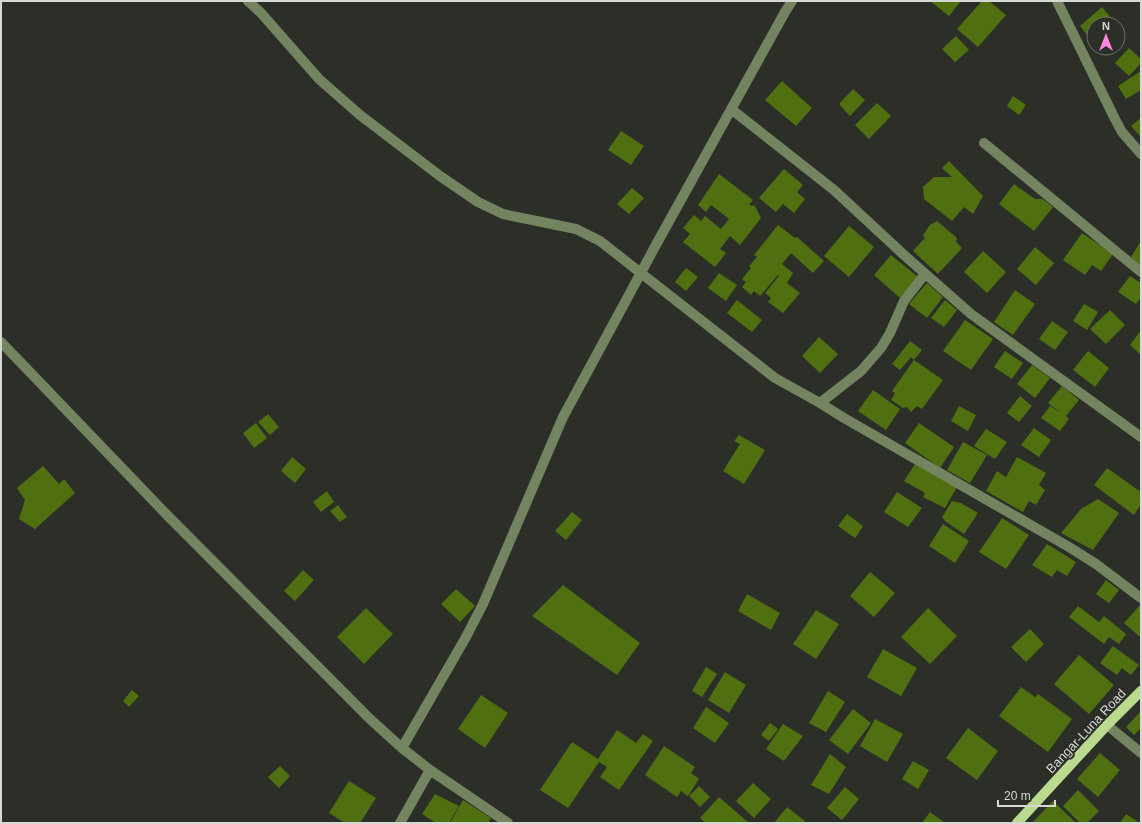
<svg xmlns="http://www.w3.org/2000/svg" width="1142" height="824" font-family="Helvetica,sans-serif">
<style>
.building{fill:#506f11}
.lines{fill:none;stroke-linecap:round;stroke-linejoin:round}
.minor{stroke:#748460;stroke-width:10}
.major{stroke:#bada8f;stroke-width:10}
.labels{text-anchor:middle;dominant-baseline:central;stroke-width:4;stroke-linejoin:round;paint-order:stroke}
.street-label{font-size:13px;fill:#d5d8d3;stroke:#2c2f27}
</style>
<rect width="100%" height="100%" fill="#2c2f27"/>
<!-- building -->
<path class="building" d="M930,1H961L949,16Z
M982,1H989L1006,15L978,47L957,29Z
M1102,7L1115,23L1114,24H1094V40L1092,41L1080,26Z
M956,36L969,50L955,62L942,49Z
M1129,48L1141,59V63L1129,76L1115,63Z
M1141,71V90L1126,99L1118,86Z
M782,81L812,108L796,126L765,100Z
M853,89L865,100L850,116L839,104Z
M1013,96L1026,105L1019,115L1007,106Z
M877,103L891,116L869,139L855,125Z
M1141,118V137L1131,126Z
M621,131L644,146L631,165L608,150Z
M949,161L983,196L973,214L964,207L952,221L924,199L923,187L934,177H952L942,168Z
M784,169L803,185L797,192L805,199L794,213L783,204L776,212L759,198Z
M719,174L753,200L749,205L755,206L761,218L740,245L730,236L720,249L726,253L715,267L683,242L690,234L683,228L694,215L701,221L705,216L721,229L729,219L711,205L706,212L698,205Z
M1014,184L1035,199H1043L1053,207L1034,231L999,204Z
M632,188L644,198L629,214L617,204Z
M937,221L957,238L956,242L962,248L938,274L913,251L925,238L923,235L930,225Z
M778,225L795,238L797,237L824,261L813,273L791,253L782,264L793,273L787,283L800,293L783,313L768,302L771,298L765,293L779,276L778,275L760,296L754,291L751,295L742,287L746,282L742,279L751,268L749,266L757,257L754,255Z
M849,226L874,247L849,277L824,256Z
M1082,233L1113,254L1101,271L1092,265L1085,275L1063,260Z
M1141,241V266L1131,257Z
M1035,247L1054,263L1036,285L1017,269Z
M983,251L1006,272L987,293L964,272Z
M891,255L918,277L900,298L874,275Z
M686,268L698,277L686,291L675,282Z
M719,273L737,285L726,301L708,288Z
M1130,276L1141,283V297L1136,304L1118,292Z
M927,283L943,297L927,318L909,304Z
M1015,290L1035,304L1013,335L994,322Z
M737,300L762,320L752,332L727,313Z
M945,300L957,310L944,327L931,318Z
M1084,304L1098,312L1087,330L1073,321Z
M1110,310L1125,325L1106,344L1090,329Z
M965,320L993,339L971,370L943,351Z
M1052,321L1068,332L1055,350L1039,339Z
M1141,330V355L1130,345Z
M819,337L838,354L820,373L802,356Z
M910,341L922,350L914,360L911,357L900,370L892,364Z
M1005,351L1023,363L1012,379L994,367Z
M1088,351L1109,368L1095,387L1073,370Z
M914,360L943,380L922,409L917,406L911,412L907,407L903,408L891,400L895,393L892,391Z
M1032,365L1050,378L1035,398L1017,384Z
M1062,386L1079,400L1066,416L1069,419L1060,431L1041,418L1050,406L1061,413L1048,403Z
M873,390L900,409L886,430L858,411Z
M1020,396L1032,406L1019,422L1007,413Z
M959,406L976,415L968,431L951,421Z
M268,414L279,427L270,435L258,422Z
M256,423L267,438L254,448L243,433Z
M919,423L954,447L940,468L905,443Z
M1034,428L1051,440L1039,457L1021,445Z
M986,429L1007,442L995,459L974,446Z
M739,435L765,450L744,484L723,471L740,444L734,441Z
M963,442L987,455L970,483L947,470Z
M292,457L306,469L295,483L281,471Z
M1017,457L1046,473L1039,485L1045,490L1036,505L1029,501L1023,512L986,491L997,471L1006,477Z
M915,464L957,487L945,508L923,497L925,493L904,481Z
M43,466L59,484L64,479L75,493L35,529L19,519L25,500L17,488Z
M1107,468L1141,492V504L1134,515L1094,485Z
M327,491L334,502L321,512L313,502Z
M897,492L922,508L908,527L884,512Z
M1098,499L1119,513L1093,550L1061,533L1081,509Z
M952,501L961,503L978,513L964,534L945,521L942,517Z
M338,505L347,517L340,522L330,511Z
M572,512L582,520L566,540L555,531Z
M847,514L863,526L855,538L838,526Z
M1002,518L1029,535L1006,569L979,552Z
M943,524L969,541L955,563L929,546Z
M1047,544L1076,562L1067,576L1057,570L1052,577L1032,565Z
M303,570L314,580L295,601L284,591Z
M870,572L895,593L874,617L850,596Z
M1106,580L1119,590L1109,603L1096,594Z
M563,585L640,643L617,675L532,616Z
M456,589L475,606L460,622L441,604Z
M747,594L780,613L771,630L738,611Z
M1141,604V638L1124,623Z
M1078,606L1099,622L1104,616L1126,634L1119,644L1109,637L1104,644L1069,617Z
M366,608L393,634L364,664L337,637Z
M928,608L957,636L930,664L901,637Z
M816,610L839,624L816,659L793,644Z
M1030,629L1044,644L1026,662L1011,647Z
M1113,646L1139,665L1131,675L1122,668L1117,675L1100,663Z
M883,649L917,668L901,696L867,677Z
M1079,655L1114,685L1089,714L1054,684Z
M706,667L717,674L702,697L692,691Z
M725,672L746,685L729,713L708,700Z
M1021,687L1035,697L1038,694L1072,719L1048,752L999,716Z
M132,690L139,696L129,707L123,701Z
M828,691L845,702L826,732L809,723Z
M481,695L508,713L485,748L458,729Z
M706,707L729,723L715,743L693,728Z
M853,709L871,723L848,754L829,740Z
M1141,711V728L1134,735L1126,727Z
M875,719L903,734L887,762L860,746Z
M770,723L778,729L769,741L761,735Z
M783,724L803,736L784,761L766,749Z
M968,728L998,751L977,780L946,758Z
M617,730L636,743L643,734L653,741L619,790L600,777L607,767L599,762L568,808L540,790L572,742L598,759Z
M664,746L695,767L691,773L699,779L688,796L681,791L677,797L645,775Z
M1100,753L1120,770L1098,797L1077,779Z
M830,754L846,767L829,794L811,785Z
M913,761L929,770L918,789L902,779Z
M280,766L290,776L279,788L268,777Z
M349,781L376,798L360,823H345L329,813Z
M753,783L771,799L754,818L736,801Z
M699,786L710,797L700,807L689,796Z
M845,787L859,799L842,820L827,808Z
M1078,790L1099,811L1087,823H1080L1063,806Z
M435,794L459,806L449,823H436L422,814Z
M719,797L749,823H706L700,818Z
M463,800L491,818L488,823H450Z
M1053,801L1076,823H1032Z
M787,807L805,821L803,823H774Z
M930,812L945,823H922Z
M1126,814L1140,823H1120Z"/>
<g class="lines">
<!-- minor -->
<path class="minor" d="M248,1L261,13L319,79L360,115L440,176L478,202L503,214L576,229L600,241L775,378L820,403L844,418L1069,547L1096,564L1141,598
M1057,1L1115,119L1122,132L1141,154
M731,109L834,190L904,255L971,314L1141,437
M984,143L1141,272
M1,342L168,516L370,719L402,748L430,770L508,823
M820,403L861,371L881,348L890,333L904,301L925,274
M1107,725L1141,753
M402,748L466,637L483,604L563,417L657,243L785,12L792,1
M400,823L430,770"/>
<!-- major -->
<path class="major" d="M1017,823L1107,725L1141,691"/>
</g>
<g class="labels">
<!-- street labels -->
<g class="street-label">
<text transform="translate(1086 731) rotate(-47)">Bangar-Luna Road</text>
</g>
</g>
<!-- border -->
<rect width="1142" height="824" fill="none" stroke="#d5d8d3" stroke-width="4"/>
<!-- north arrow -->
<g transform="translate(1106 36)"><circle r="19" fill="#2c2f27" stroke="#70736c"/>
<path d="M0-3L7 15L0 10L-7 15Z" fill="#fe86e1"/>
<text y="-6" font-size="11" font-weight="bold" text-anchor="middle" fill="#d5d8d3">N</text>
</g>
<!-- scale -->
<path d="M998 800v6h57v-6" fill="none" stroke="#d5d8d3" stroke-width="2"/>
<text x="1004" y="800" font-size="12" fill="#d5d8d3" stroke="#2c2f27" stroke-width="3" paint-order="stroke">20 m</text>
</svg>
